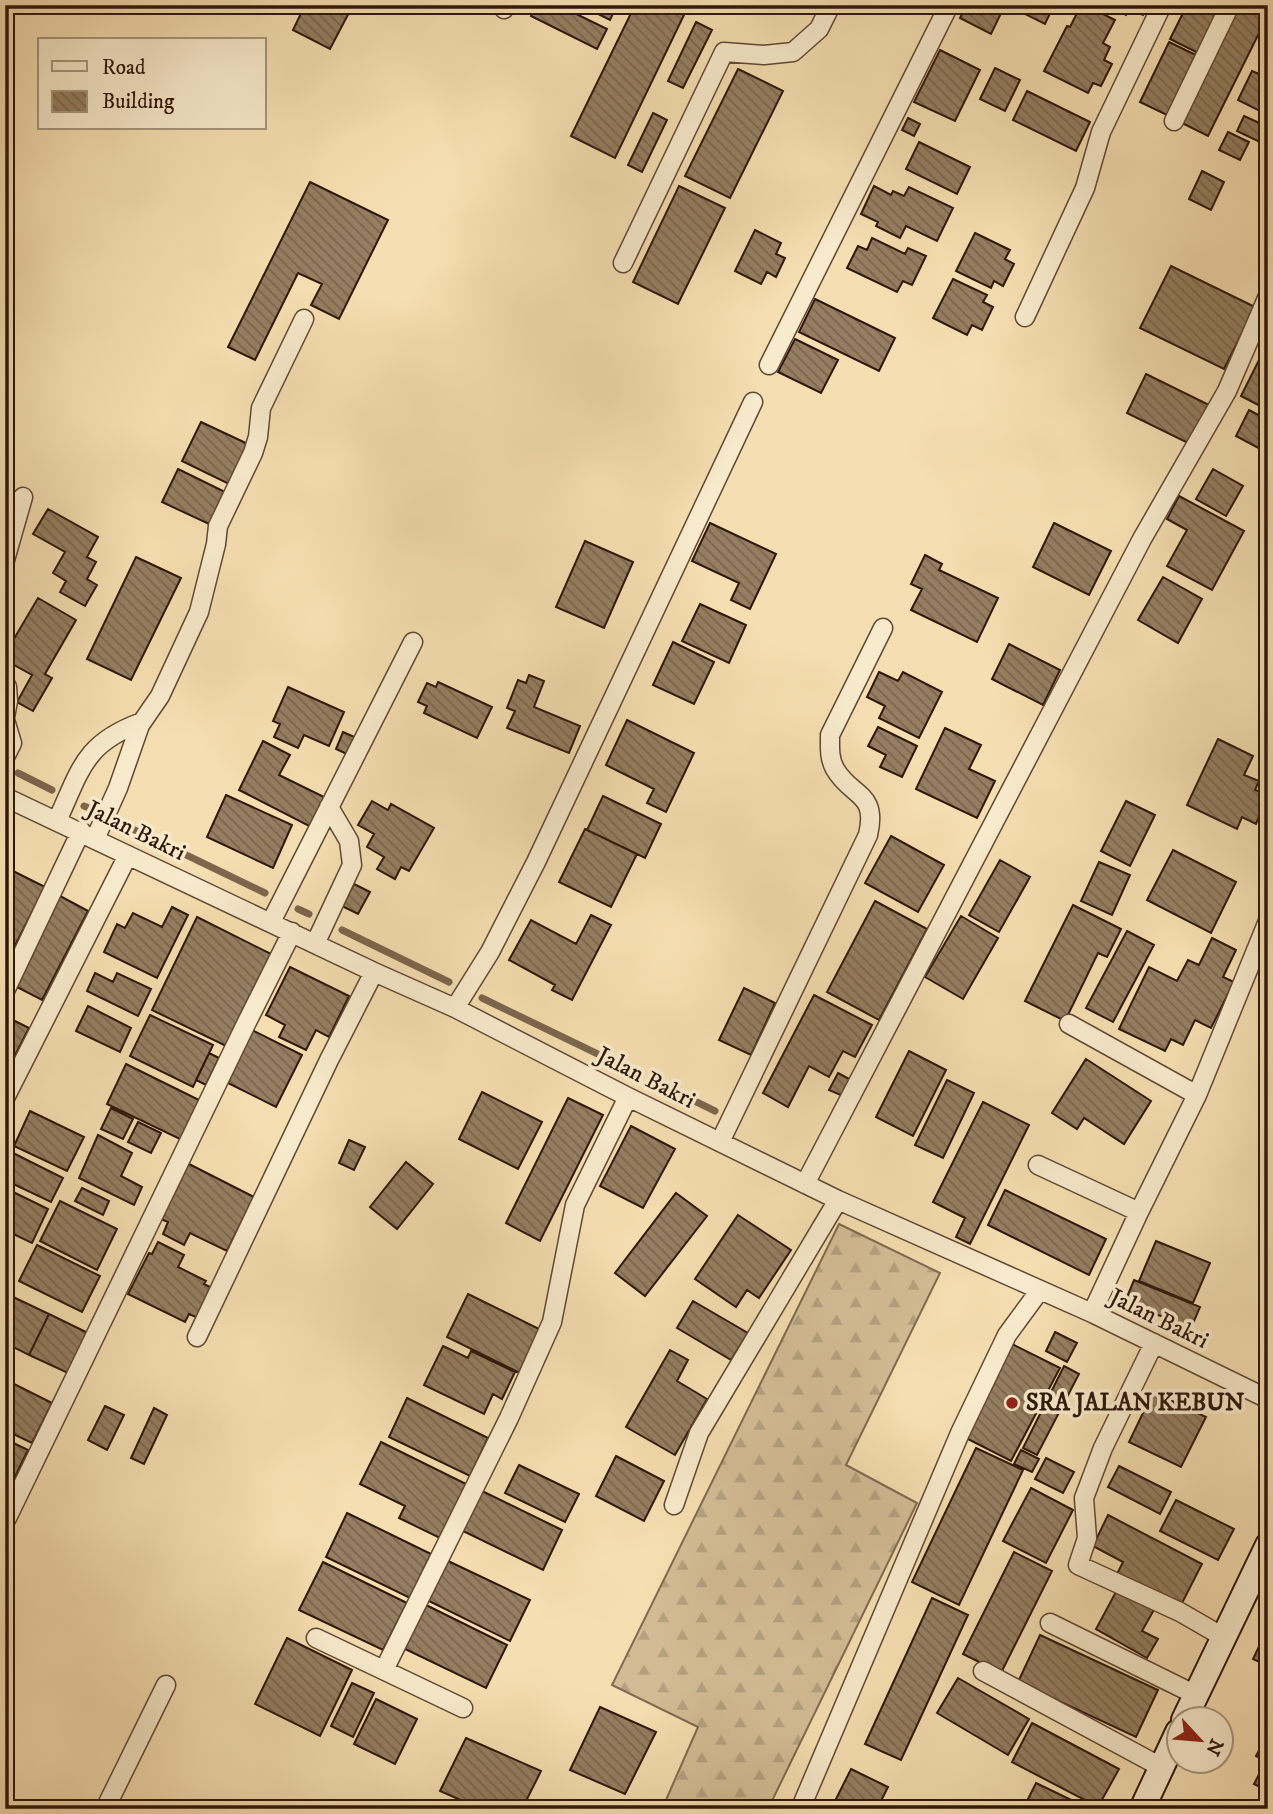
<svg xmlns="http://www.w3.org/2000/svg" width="1273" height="1814" font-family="'IM FELL DW Pica',serif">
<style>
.forest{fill:url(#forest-firs);stroke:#806a50;stroke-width:2}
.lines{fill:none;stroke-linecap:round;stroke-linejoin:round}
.stream{stroke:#7d664c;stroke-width:7}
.building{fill:url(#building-back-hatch);stroke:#2e170a;stroke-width:2}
.street-casing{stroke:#604934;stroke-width:21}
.secondary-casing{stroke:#2e170a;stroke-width:28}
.street{stroke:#f8eacc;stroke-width:18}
.secondary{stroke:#f8eacc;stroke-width:24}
.poi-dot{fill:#8f2418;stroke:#f8eacc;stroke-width:2.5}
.labels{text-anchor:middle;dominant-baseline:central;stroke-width:7;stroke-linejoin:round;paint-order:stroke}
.street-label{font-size:24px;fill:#2e170a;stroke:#f8eacc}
.poi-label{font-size:24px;font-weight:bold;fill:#2e170a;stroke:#f8eacc;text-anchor:start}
</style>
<defs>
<pattern id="forest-firs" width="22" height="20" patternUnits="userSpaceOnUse" patternTransform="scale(1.75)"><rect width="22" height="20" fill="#d3bc95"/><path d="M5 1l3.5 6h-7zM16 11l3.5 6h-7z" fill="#b5a17f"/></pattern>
<pattern id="building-back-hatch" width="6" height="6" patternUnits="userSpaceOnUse" patternTransform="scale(1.75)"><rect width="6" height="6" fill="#957e61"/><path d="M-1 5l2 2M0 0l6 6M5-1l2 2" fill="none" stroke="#7a664e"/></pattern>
</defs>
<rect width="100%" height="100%" fill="#f5deb1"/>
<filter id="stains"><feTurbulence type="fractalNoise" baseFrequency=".00286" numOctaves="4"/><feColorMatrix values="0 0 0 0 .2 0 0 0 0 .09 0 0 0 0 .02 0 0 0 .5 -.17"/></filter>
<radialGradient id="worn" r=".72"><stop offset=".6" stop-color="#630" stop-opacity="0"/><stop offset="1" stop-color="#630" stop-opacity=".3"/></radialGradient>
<!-- forest -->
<path class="forest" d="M839,1224L940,1273L846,1465L917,1503L768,1809H662L698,1727L612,1685Z"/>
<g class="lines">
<!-- stream -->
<path class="stream" d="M18,773L52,790
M84,806L89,808
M122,824L265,893
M298,909L309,914
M342,930L449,982
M482,998L635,1072
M668,1088L715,1111"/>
</g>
<!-- building -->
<path class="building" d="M305,5H353L330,49L293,30Z
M536,5H558L607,29L597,49L531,16Z
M580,5H617L610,20Z
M635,5H664L684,15L615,158L571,136Z
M966,5H1005L991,34L960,18Z
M1014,5H1054L1045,24L1013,8Z
M1081,5H1085L1115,20L1103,43L1110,47L1104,60L1112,64L1101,86L1093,83L1088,93L1044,71L1067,26L1070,27Z
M1105,5H1148L1143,15L1129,8L1126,15Z
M1187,5H1224L1200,54L1170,39Z
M1237,5H1268V15L1208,136L1180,122Z
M696,22L712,30L683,88L668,81Z
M1169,42L1200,57L1171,117L1140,102Z
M940,50L980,70L955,121L914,102Z
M995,68L1020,80L1005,111L980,99Z
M738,69L783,91L730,198L685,176Z
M1252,71L1268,78V115L1238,100Z
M1027,91L1090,122L1076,151L1013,120Z
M653,113L667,120L642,172L628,165Z
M1244,116L1268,127V146L1237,131Z
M908,118L920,124L914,136L902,130Z
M1228,132L1249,142L1240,160L1219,150Z
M919,142L970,167L957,194L906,169Z
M1202,171L1224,182L1211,210L1189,199Z
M310,182L388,220L339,319L311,305L322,284L298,273L255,360L228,347Z
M679,186L725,208L678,304L633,282Z
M874,186L891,195L893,191L904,196L909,187L953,208L937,241L906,226L900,238L876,226L878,222L861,214Z
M755,230L781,243L776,254L785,258L776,277L767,272L761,284L735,271Z
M975,233L1010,250L1005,259L1014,264L1003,286L994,281L991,288L956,271Z
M872,238L905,254L908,248L926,256L912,285L903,281L897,292L847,268L858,246L867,250Z
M1171,266L1255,307L1224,369L1140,328Z
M953,279L987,295L983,302L993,307L982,330L972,325L967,335L933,318Z
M815,299L895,338L879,371L799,332Z
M795,339L838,360L821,393L778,372Z
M1263,352L1268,354V410L1241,396Z
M1146,374L1209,405L1190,444L1127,413Z
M1249,410L1268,420V453L1236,436Z
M201,422L248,444L229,484L182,461Z
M178,469L225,492L209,524L162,502Z
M1213,469L1243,486L1226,516L1196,499Z
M1179,496L1244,531L1212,590L1167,566L1187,530L1167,519Z
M48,509L98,537L87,557L96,562L87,579L97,585L85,606L60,592L66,581L53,573L65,552L33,534Z
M710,523L776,554L750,609L731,600L739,583L692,561Z
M1054,523L1111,551L1089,595L1033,567Z
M585,541L633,562L604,628L556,607Z
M925,555L942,564L939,570L998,598L977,642L911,610L922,589L911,584Z
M136,557L181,578L131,680L87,659Z
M1163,577L1202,599L1178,643L1138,620Z
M38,598L76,620L45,674L52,678L33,711L17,702L32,675L5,660V654Z
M700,604L746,625L729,663L682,641Z
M673,642L714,662L694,704L653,685Z
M1009,644L1060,670L1043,705L992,679Z
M879,672L898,681L903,672L942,692L919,738L879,718L885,706L867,697Z
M529,675L544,681L534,707L580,726L569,753L507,728L515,711L507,708L518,680L526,683Z
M438,682L492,707L477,738L424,713L427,706L418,702L427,683L436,687Z
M288,687L344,712L329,746L304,735L298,748L274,737L280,724L273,721Z
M627,720L694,753L666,812L647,803L654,789L606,765Z
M878,727L917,746L902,777L880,767L886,755L868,746Z
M945,728L981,745L969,769L995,781L977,818L916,789Z
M343,732L359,739L351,756L336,749Z
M1218,739L1253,756L1244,775L1259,781L1255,790L1268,795L1256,824L1242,817L1237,829L1187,805Z
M263,741L290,755L279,775L328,799L313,828L239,790Z
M226,795L292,825L273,868L207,837Z
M603,796L661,824L645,858L587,830Z
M372,801L388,810L391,804L434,828L409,871L401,867L395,879L377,869L384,857L367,847L374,834L358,825Z
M1126,801L1155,815L1130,866L1101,851Z
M585,829L637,854L611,907L559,882Z
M891,836L944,865L918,912L865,883Z
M1173,850L1236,882L1211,933L1147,900Z
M1000,860L1030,877L999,932L969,915Z
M1099,862L1130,875L1112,915L1081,901Z
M5,867L45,887L5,965Z
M354,884L370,892L358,914L342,906Z
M60,896L88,911L42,1000L15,986Z
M875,901L927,929L879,1020L827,992Z
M1073,905L1121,929L1107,957L1098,953L1065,1021L1025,1001Z
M172,907L188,915L157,978L104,952L117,924L125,928L133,913L162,927Z
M591,915L611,925L572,1000L552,990L555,985L509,960L531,920L576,944Z
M961,916L998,938L963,999L925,977Z
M197,917L271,954L226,1046L152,1010Z
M1127,931L1154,945L1113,1022L1086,1008Z
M1212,938L1236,950L1223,977L1234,982L1211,1028L1195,1020L1183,1045L1171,1039L1165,1051L1119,1029L1149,967L1177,981L1188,960L1199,965Z
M290,967L349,996L329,1037L316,1030L306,1050L279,1037L285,1025L266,1015Z
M95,973L113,982L117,973L151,989L138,1016L87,991Z
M744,988L775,1003L751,1055L719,1040Z
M814,995L872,1025L855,1057L843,1051L829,1077L809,1066L788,1107L763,1093Z
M88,1006L131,1028L120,1052L76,1031Z
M150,1015L213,1045L193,1087L130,1056Z
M5,1016L29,1028L5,1075Z
M252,1030L302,1055L276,1107L226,1082Z
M909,1051L946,1070L913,1136L876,1117Z
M209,1053L219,1058L206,1085L196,1080Z
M1086,1059L1151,1101L1124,1144L1084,1118L1077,1129L1052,1113Z
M126,1064L201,1101L182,1140L107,1104Z
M838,1073L851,1080L843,1096L829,1090Z
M947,1080L974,1093L943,1158L915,1145Z
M482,1092L542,1122L518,1169L459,1139Z
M568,1098L603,1115L540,1241L506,1223Z
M983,1102L1029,1125L970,1244L956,1237L965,1218L933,1202Z
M111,1108L133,1119L123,1139L101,1129Z
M30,1111L84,1137L67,1171L14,1146Z
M138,1122L161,1133L151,1153L128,1142Z
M631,1126L675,1149L643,1208L600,1186Z
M98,1135L132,1153L121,1176L142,1187L134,1205L79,1178Z
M349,1140L365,1147L354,1170L339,1163Z
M11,1152L63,1178L51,1202L5,1180V1164Z
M406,1162L433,1184L397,1229L370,1207Z
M187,1163L254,1197L227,1251L190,1233L184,1245L163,1234L168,1222L161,1219L180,1182L178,1181Z
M5,1188L48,1209L32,1243L5,1230Z
M82,1188L109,1201L103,1215L75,1201Z
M1005,1190L1106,1239L1089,1275L988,1225Z
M676,1193L707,1216L645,1296L615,1273Z
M60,1201L117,1229L97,1270L40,1241Z
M738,1215L791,1250L759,1298L747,1290L736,1307L695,1279Z
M1156,1241L1210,1263L1193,1303L1139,1281Z
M158,1242L184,1255L178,1267L206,1281L204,1284L212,1288L198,1318L189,1314L185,1322L128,1294L149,1253L152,1254Z
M37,1245L100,1276L82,1312L19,1281Z
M1134,1280L1200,1307L1191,1328L1125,1302Z
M468,1294L543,1331L522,1374L447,1337Z
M11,1296L49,1314L29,1355L5,1343V1308Z
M693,1301L748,1333L731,1360L677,1328Z
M49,1314L88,1333L68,1373L29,1355Z
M1055,1332L1077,1343L1067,1362L1046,1351Z
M1012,1344L1060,1368L1011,1461L964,1437Z
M443,1346L468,1358L471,1351L515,1372L502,1399L493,1394L484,1414L424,1385Z
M670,1350L688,1360L677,1381L707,1399L675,1455L626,1427Z
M1064,1366L1079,1374L1037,1455L1023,1448Z
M14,1384L52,1403L32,1443L5,1430V1402Z
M1153,1392L1206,1417L1181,1467L1129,1442Z
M407,1398L488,1438L470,1476L389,1437Z
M105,1406L124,1415L107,1450L88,1440Z
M154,1408L167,1415L144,1464L131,1458Z
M5,1439L28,1450L8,1491L5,1489Z
M381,1442L470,1486L444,1540L399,1518L405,1506L360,1484Z
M976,1448L1023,1470L959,1605L912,1582Z
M1021,1450L1039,1459L1032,1472L1014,1464Z
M616,1456L664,1481L644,1521L596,1496Z
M1046,1458L1074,1472L1063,1493L1035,1479Z
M519,1465L579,1494L565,1522L505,1493Z
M1119,1466L1171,1492L1160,1514L1108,1487Z
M1031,1488L1073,1510L1046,1563L1003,1541Z
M480,1490L562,1530L543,1570L461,1530Z
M1176,1500L1234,1529L1218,1560L1160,1531Z
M347,1513L431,1554L410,1598L326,1557Z
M1108,1515L1202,1564L1180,1607L1117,1574L1123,1562L1093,1546Z
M1014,1552L1052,1571L1001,1673L963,1654Z
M446,1560L530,1600L510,1641L427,1600Z
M323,1562L407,1603L383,1650L299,1610Z
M1118,1588L1155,1608L1142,1631L1158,1639L1147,1658L1096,1629Z
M932,1598L968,1615L901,1760L865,1744Z
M424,1604L507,1645L486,1688L403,1648Z
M1268,1628V1666L1253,1659Z
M1040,1635L1158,1690L1136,1737L1018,1682Z
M287,1638L352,1670L320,1736L255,1704Z
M958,1678L1029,1719L1008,1755L937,1713Z
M352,1683L374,1693L353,1737L331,1726Z
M376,1699L417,1719L395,1764L354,1744Z
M600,1707L656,1732L625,1794L570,1770Z
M1032,1723L1119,1769L1098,1807L1012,1762Z
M1266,1737L1268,1738V1791L1254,1784L1266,1761L1256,1756Z
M466,1738L541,1771L522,1809H481L440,1791Z
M851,1769L888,1787L877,1809H831Z
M1036,1783L1088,1808L1087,1809H1023Z"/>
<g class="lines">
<!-- street casing -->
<g class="street-casing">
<path id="street" d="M504,9L506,5
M1174,121L1230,5
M623,263L724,52L764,55L793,52L819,29L831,5
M1025,317L1085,188L1101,132L1162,5
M769,365L949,5
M5,560L23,497
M5,686L7,687L8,701L5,717
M5,720L12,743L5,757
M5,797L374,972L455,1008L628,1097L838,1200L1092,1313L1268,1399
M57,821C81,769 84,743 142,722
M95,839L118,788L140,725L160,696L199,612L216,544L218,526L253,453L258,437L261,408L304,319
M271,922L413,642
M315,944L352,865L349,841L329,807
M5,991L81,831
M455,1008L490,952L536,862L753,402
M1069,1024L1197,1095
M5,1098L128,855
M720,1142L868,835C878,792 852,798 835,769C829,758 830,748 830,735L883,628
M1038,1165L1139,1212
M805,1184L1142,539L1227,391L1268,296
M1092,1313L1139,1212L1197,1095L1268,921
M197,1337L329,1060L374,972
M1154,1343L1103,1448L1084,1498L1087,1538L1078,1565L1180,1612L1225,1638
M674,1505L699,1433L838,1200
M5,1517L7,1518L246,1024L292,932
M1050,1623L1196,1695
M316,1638L463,1708
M384,1670L509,1418L552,1322L575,1205L628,1097
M983,1671L1161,1767
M802,1805L960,1433L1007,1335L1040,1290
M105,1809L166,1685"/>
</g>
<!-- secondary casing -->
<g class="secondary-casing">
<path id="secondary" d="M1184,1720L1268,1545
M1142,1809L1178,1732"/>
</g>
<!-- street -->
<use href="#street" class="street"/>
<!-- secondary -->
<use href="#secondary" class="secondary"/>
</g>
<!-- markers -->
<circle class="poi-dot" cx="1012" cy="1403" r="7"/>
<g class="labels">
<!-- street labels -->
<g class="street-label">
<text transform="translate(136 831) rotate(26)">Jalan Bakri</text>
<text transform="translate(646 1078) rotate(27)">Jalan Bakri</text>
<text transform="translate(1159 1319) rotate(26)">Jalan Bakri</text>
</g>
<!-- poi labels -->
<g class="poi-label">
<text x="1026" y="1403">SRA JALAN KEBUN</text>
</g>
</g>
<!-- margin -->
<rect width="1273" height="1814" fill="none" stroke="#f5deb1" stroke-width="28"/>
<rect x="7" y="7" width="1259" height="1800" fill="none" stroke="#2e170a" stroke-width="3.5"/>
<rect x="14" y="14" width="1245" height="1786" fill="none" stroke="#2e170a" stroke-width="2"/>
<!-- legend -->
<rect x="38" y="38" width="228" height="91" fill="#f8eacc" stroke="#a7967e" stroke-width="2"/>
<rect x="52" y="61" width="35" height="10" fill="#f8eacc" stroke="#a7967e" stroke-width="2"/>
<text x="102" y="74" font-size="21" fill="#2e170a">Road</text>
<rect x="52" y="91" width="35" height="21" fill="url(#building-back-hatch)" stroke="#a7967e" stroke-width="2"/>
<text x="102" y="108" font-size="21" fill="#2e170a">Building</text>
<!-- north arrow -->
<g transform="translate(1200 1740) rotate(116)"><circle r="33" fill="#f8eacc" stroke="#a7967e" stroke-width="2"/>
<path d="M0-5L12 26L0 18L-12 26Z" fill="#8f2418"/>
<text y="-10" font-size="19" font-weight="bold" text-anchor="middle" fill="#2e170a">N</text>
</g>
<rect width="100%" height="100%" filter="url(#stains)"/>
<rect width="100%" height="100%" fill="url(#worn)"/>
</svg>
